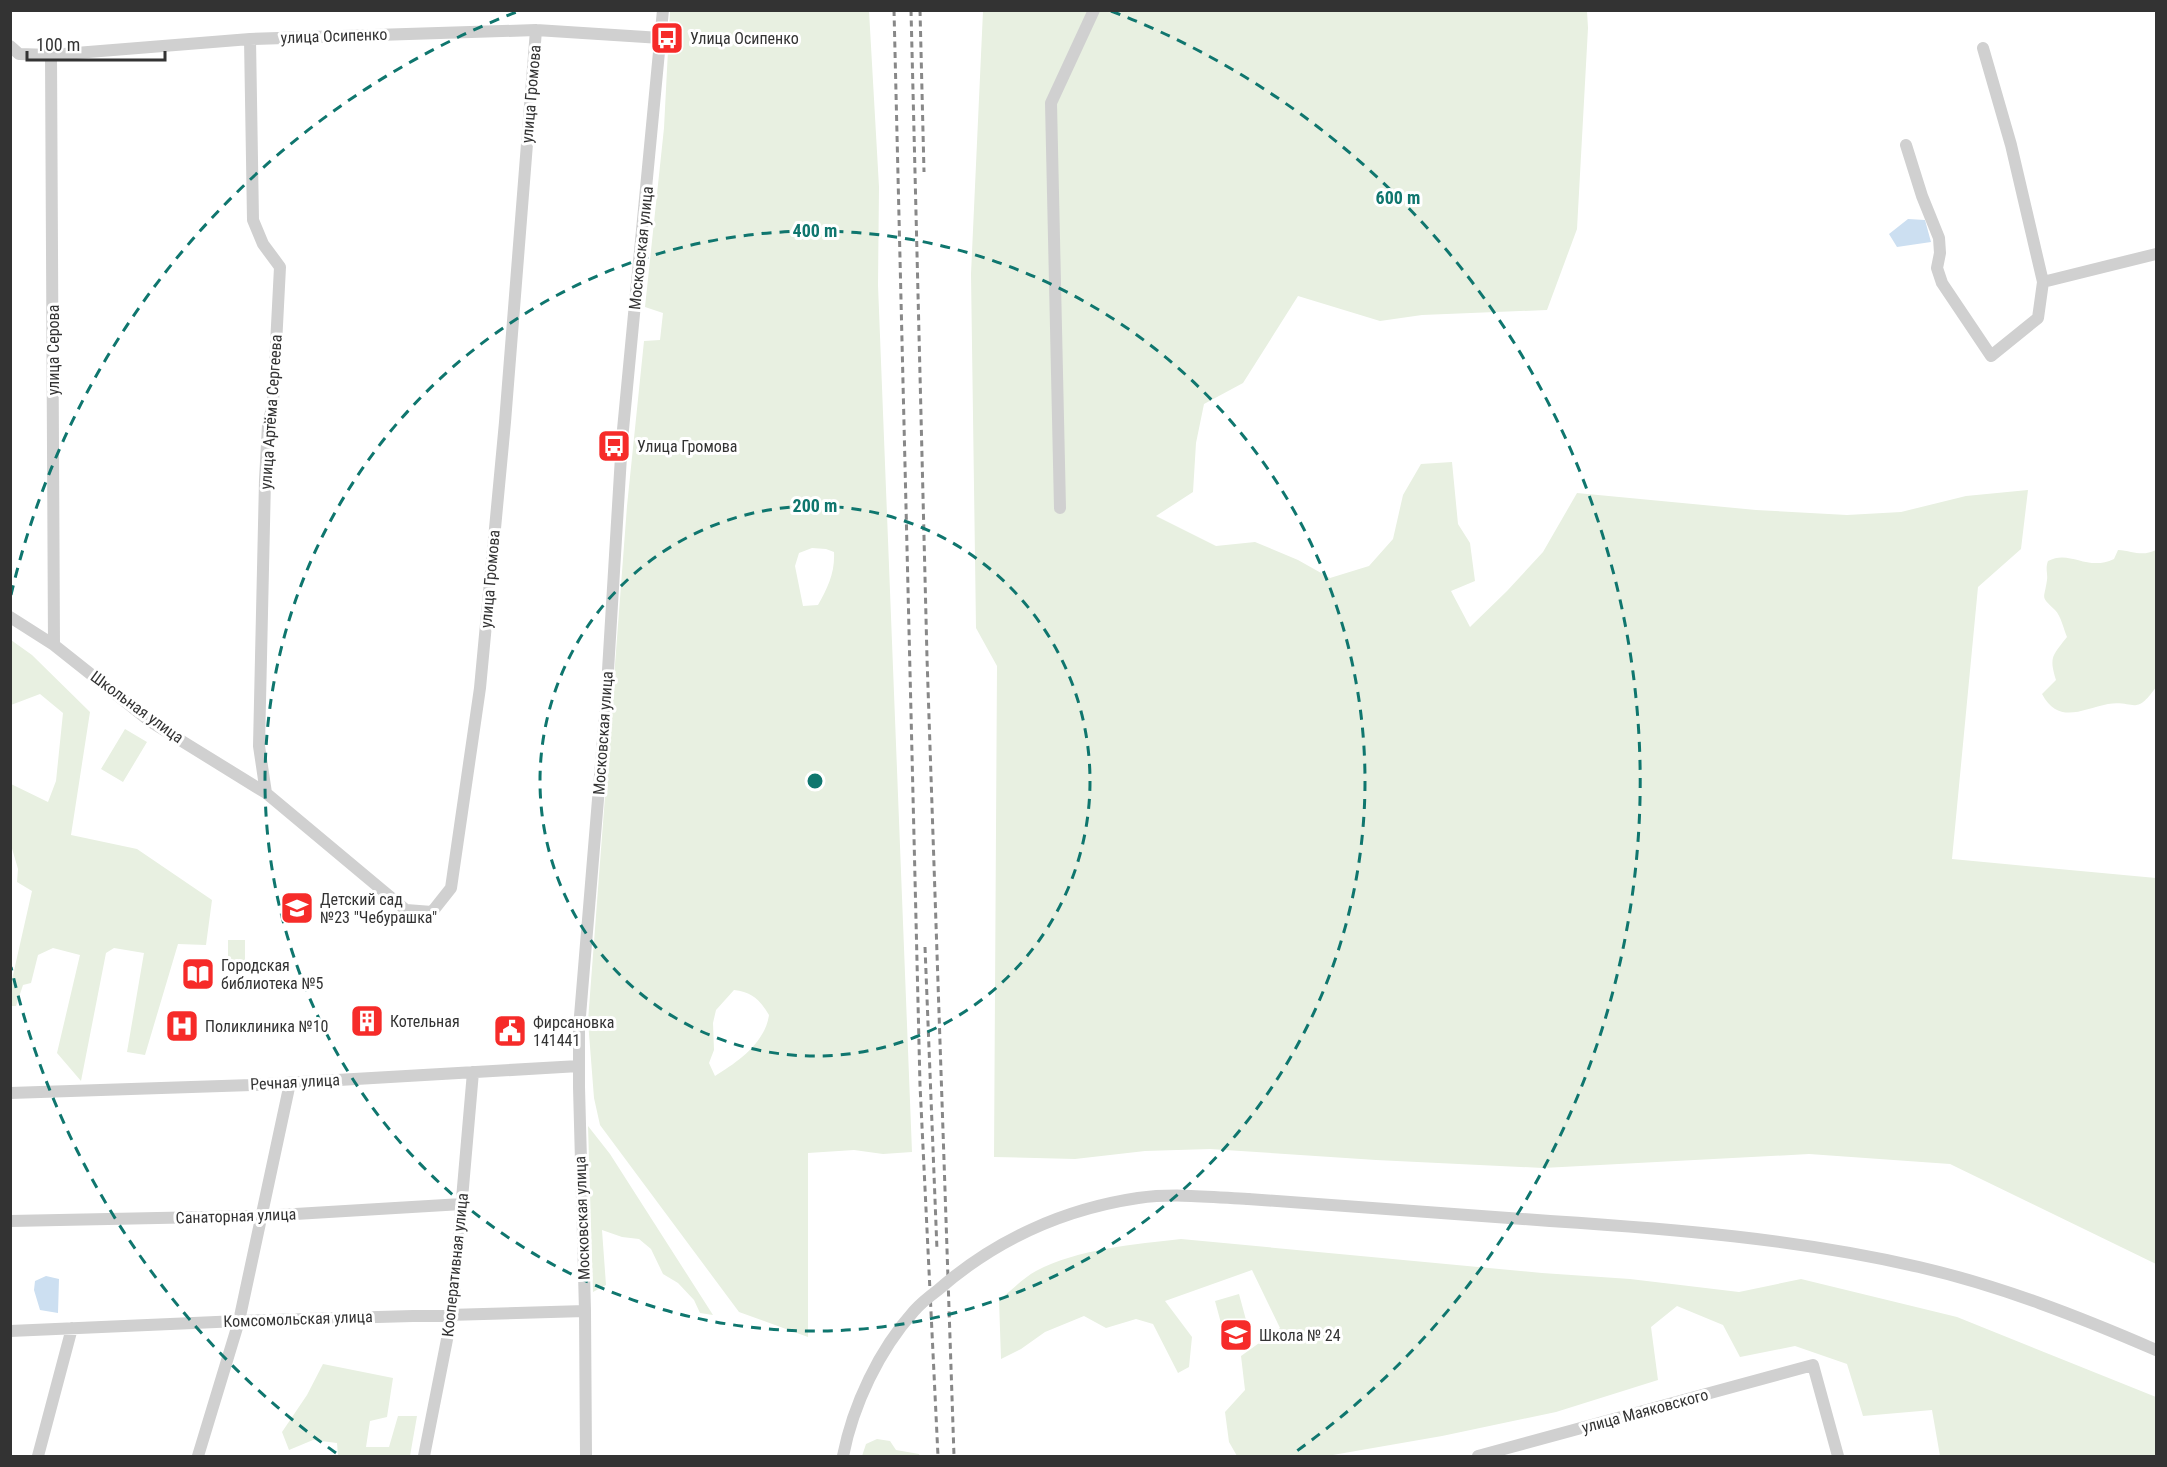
<svg xmlns="http://www.w3.org/2000/svg" width="2167" height="1467" font-family="'Roboto Condensed',sans-serif">
<style>
.green{fill:#e8f0e1;fill-rule:evenodd}
.water{fill:#ccdff1}
.lines{fill:none;stroke-linecap:round;stroke-linejoin:round}
.minor{stroke:#d0d0d0;stroke-width:12}
.rail{stroke:#888;stroke-width:3;stroke-dasharray:6 4.5;stroke-linecap:butt}
.minor-bridge{stroke:#d0d0d0;stroke-width:12}
.ring{fill:none;stroke:#0f766e;stroke-width:3;stroke-dasharray:10 8}
.labels{text-anchor:middle;dominant-baseline:central;stroke-width:6;stroke-linejoin:round;paint-order:stroke}
.street-label{font-size:16px;fill:#333;stroke:#fff}
.poi-label{font-size:16px;fill:#333;stroke:#fff;text-anchor:start}
.centre{fill:#0f766e;stroke:#fff;stroke-width:3}
.ring-label{font-size:18px;text-anchor:middle;font-weight:bold;fill:#0f766e;stroke:#fff;stroke-width:6;stroke-linejoin:round;paint-order:stroke}
</style>
<rect width="100%" height="100%" fill="#fff"/>
<!-- green -->
<path class="green" d="M670,11H869L879,187L878,285L912,1152L883,1154L854,1150L808,1153V1337L739,1312L600,1125L594,1098L588,1021L627,506L644,341L660,340L663,313L645,307L664,128ZM812,548L826,549L834,552C835,573 828,587 818,605L803,606L795,566L799,553ZM734,990C752,992 760,1000 769,1015C765,1043 738,1062 715,1076L709,1063L714,1050L713,1023L716,1010Z
M983,11H1587L1588,28L1577,229L1547,310L1422,315L1380,321L1298,296L1243,383L1204,404L1196,443L1193,492L1156,516L1216,546L1255,542L1298,560L1330,578L1369,566L1393,539L1403,495L1421,464L1452,462L1458,524L1470,543L1475,581L1451,591L1470,627L1507,591L1543,552L1577,493L1756,510L1847,515L1901,512L1966,496L2028,490L2021,549L1978,587L1952,859L2156,878V1264L1950,1164L1809,1154L1543,1168L1376,1160L1210,1149L1145,1151L1075,1159L994,1157L997,666L976,628L971,274Z
M2118,550C2133,551 2142,557 2156,550V687C2135,717 2135,700 2108,704C2082,709 2059,725 2042,694L2056,680C2049,657 2052,656 2067,637C2064,630 2061,616 2055,610C2040,595 2044,601 2047,580C2048,573 2045,569 2048,561C2070,549 2087,572 2114,559Z
M11,640L32,655L90,712L71,835L137,849L212,900L206,945L178,944L145,1055L127,1052L144,953L114,948L106,953L81,1081L57,1053L80,955L53,948L38,955L31,983L23,985L16,1006H11V984L32,891L17,882L18,869L11,845V784L48,802L56,781L63,713L40,694L11,705Z
M125,729L147,742L123,782L101,769Z
M228,940H245V967H228Z
M588,1126L610,1154L713,1315L700,1313L694,1300L678,1283L663,1274L651,1249L639,1239L622,1237L602,1230L606,1285L593,1292Z
M1181,1239L1542,1273L1630,1279L1739,1292L1801,1279L1957,1317L2156,1397V1456H1940L1932,1410L1863,1416L1847,1364L1795,1346L1740,1357L1723,1325L1677,1306L1651,1327L1658,1380L1556,1412L1442,1436L1327,1456H1237L1229,1442L1225,1412L1245,1390L1241,1356L1280,1328L1252,1270L1165,1301L1192,1337L1189,1367L1178,1373L1153,1324L1136,1319L1106,1328L1084,1316L1045,1332L1021,1349L1001,1359L999,1300C1011,1291 1023,1278 1036,1271C1077,1249 1136,1244 1181,1239Z
M1239,1294L1249,1331L1225,1338L1215,1301Z
M323,1364L393,1378L387,1417L370,1421L366,1447H389L398,1416H417L410,1456H338L337,1443L313,1440L289,1450L282,1432L307,1395Z
M877,1439L890,1441L896,1450L919,1454L920,1456H862L866,1444Z"/>
<!-- water -->
<path class="water" d="M1908,219L1925,220L1931,242L1897,247L1889,234Z
M46,1276L59,1279L58,1313L40,1310L34,1290L35,1281Z"/>
<g class="lines">
<!-- minor -->
<path class="minor" d="M250,39L253,220L263,244L280,267L273,403L268,425L265,480L259,746L266,793
M10,46L19,54L51,55L250,39L536,30L661,38
M1983,48L2011,145L2043,282L2156,254
M51,55L54,645
M1906,145L1922,196L1939,238L1940,253L1937,268L1942,283L1991,356L2038,318L2043,282
M1060,508L1051,103L1094,10
M10,617L54,645L151,722L266,793L406,910L432,912L451,888L480,688L505,422L536,30
M10,1093L252,1085L579,1066
M1248,1199C1348,1206 1449,1213 1550,1221C1674,1229 1798,1239 1919,1267C2001,1286 2080,1317 2156,1350
M10,1221L262,1216L462,1204
M10,1331L239,1321L585,1311
M38,1456L72,1328
M198,1456L239,1321L290,1083
M424,1456L452,1314L473,1072
M586,1456L585,1311L579,1087V1028L606,703L622,440L663,10
M1478,1456L1813,1365L1838,1456"/>
<!-- rail -->
<path class="rail" d="M894,10L920,1085L938,1456
M911,10L927,658L954,1456
M920,10L924,172
M925,947L937,1250"/>
<!-- minor-bridge -->
<path class="minor-bridge" d="M843,1456C853,1405 879,1350 914,1311C921,1303 930,1296 938,1290C995,1240 1064,1209 1138,1198C1174,1193 1211,1197 1248,1199"/>
</g>
<!-- distance rings -->
<g class="ring">
<circle cx="815" cy="781" r="275"/>
<circle cx="815" cy="781" r="550"/>
<path d="M336 1453A825 825 0 0 1 11 967M11 595A825 825 0 0 1 519 11M1111 11A825 825 0 0 1 1294 1453"/>
</g>
<!-- icons -->
<defs>
<g id="bus-square" transform="scale(1.725)"><rect x="-9" y="-9" width="18" height="18" rx="4" fill="#f62b29" stroke="#fff"/><path d="M-5-6H5V4H4V6H2V4H-2V6H-4V4H-5ZM-3.5-4V0h7V-4ZM-3.5 1.2v1.5H-2V1.2ZM2 1.2v1.5H3.5V1.2Z" fill="#fff"/></g>
<g id="school-square" transform="scale(1.725)"><rect x="-9" y="-9" width="18" height="18" rx="4" fill="#f62b29" stroke="#fff"/><path d="M0-5L7-2L0 1L-7-2ZM-4 1L0 2.5L4 1V4Q0 6-4 4Z" fill="#fff"/></g>
<g id="library-square" transform="scale(1.725)"><rect x="-9" y="-9" width="18" height="18" rx="4" fill="#f62b29" stroke="#fff"/><path d="M-6-4Q-3-5.5-.7-3.5V5Q-3 3-6 4ZM6-4Q3-5.5 .7-3.5V5Q3 3 6 4Z" fill="#fff"/></g>
<g id="building-square" transform="scale(1.725)"><rect x="-9" y="-9" width="18" height="18" rx="4" fill="#f62b29" stroke="#fff"/><path d="M-4-6H4V6H1V3H-1V6H-4ZM-2.5-4.3h1.7v1.8h-1.7ZM.8-4.3h1.7v1.8H.8ZM-2.5-1h1.7V.8h-1.7ZM.8-1h1.7V.8H.8Z" fill="#fff"/></g>
<g id="hospital-square" transform="scale(1.725)"><rect x="-9" y="-9" width="18" height="18" rx="4" fill="#f62b29" stroke="#fff"/><path d="M-5-5h3v3.5h4V-5h3V5h-3V1.5h-4V5h-3Z" fill="#fff"/></g>
<g id="civic-square" transform="scale(1.725)"><rect x="-9" y="-9" width="18" height="18" rx="4" fill="#f62b29" stroke="#fff"/><path d="M-.6-6.5H3V-4.5H.6V-3L4-1V1h2V6H-6V1h2V-1L-.6-3ZM-1.2 2.5V6h2.4V2.5Z" fill="#fff"/></g>
</defs>
<g fill-rule="evenodd">
<use href="#bus-square" x="667" y="38"/>
<use href="#bus-square" x="614" y="446"/>
<use href="#school-square" x="297" y="908"/>
<use href="#library-square" x="198" y="974"/>
<use href="#building-square" x="367" y="1021"/>
<use href="#hospital-square" x="182" y="1026"/>
<use href="#civic-square" x="510" y="1031"/>
<use href="#school-square" x="1236" y="1335"/>
</g>
<g class="labels">
<!-- street labels -->
<g class="street-label">
<text transform="translate(334 36) rotate(-2)">улица Осипенко</text>
<text transform="translate(531 94) rotate(-85)">улица Громова</text>
<text transform="translate(641 248) rotate(-84)">Московская улица</text>
<text transform="translate(53 350) rotate(-90)">улица Серова</text>
<text transform="translate(271 412) rotate(-86)">улица Артёма Сергеева</text>
<text transform="translate(490 579) rotate(-85)">улица Громова</text>
<text transform="translate(137 707) rotate(36)">Школьная улица</text>
<text transform="translate(603 733) rotate(-86)">Московская улица</text>
<text transform="translate(295 1082) rotate(-3)">Речная улица</text>
<text transform="translate(236 1216) rotate(-2)">Санаторная улица</text>
<text transform="translate(582 1218) rotate(-92)">Московская улица</text>
<text transform="translate(455 1265) rotate(-84)">Кооперативная улица</text>
<text transform="translate(298 1319) rotate(-2)">Комсомольская улица</text>
<text transform="translate(1645 1411) rotate(-15)">улица Маяковского</text>
</g>
<!-- poi labels -->
<g class="poi-label">
<text x="690" y="38">Улица Осипенко</text>
<text x="637" y="446">Улица Громова</text>
<text x="320" y="899">Детский сад<tspan x="320" dy="18">№23 "Чебурашка"</tspan></text>
<text x="221" y="965">Городская<tspan x="221" dy="18">библиотека №5</tspan></text>
<text x="390" y="1021">Котельная</text>
<text x="533" y="1022">Фирсановка<tspan x="533" dy="18">141441</tspan></text>
<text x="205" y="1026">Поликлиника №10</text>
<text x="1259" y="1335">Школа № 24</text>
</g>
</g>
<circle cx="815" cy="781" r="9" class="centre"/>
<g class="ring-label">
<text x="1398" y="204">600 m</text>
<text x="815" y="237">400 m</text>
<text x="815" y="512">200 m</text>
</g>
<!-- border -->
<rect width="2167" height="1467" fill="none" stroke="#333333" stroke-width="24"/>
<!-- scale -->
<path d="M27 51v9h138v-9" fill="none" stroke="#333333" stroke-width="3"/>
<text x="36" y="51" font-size="18" fill="#333333" stroke="#ffffff" stroke-width="4.5" paint-order="stroke">100 m</text>
</svg>
